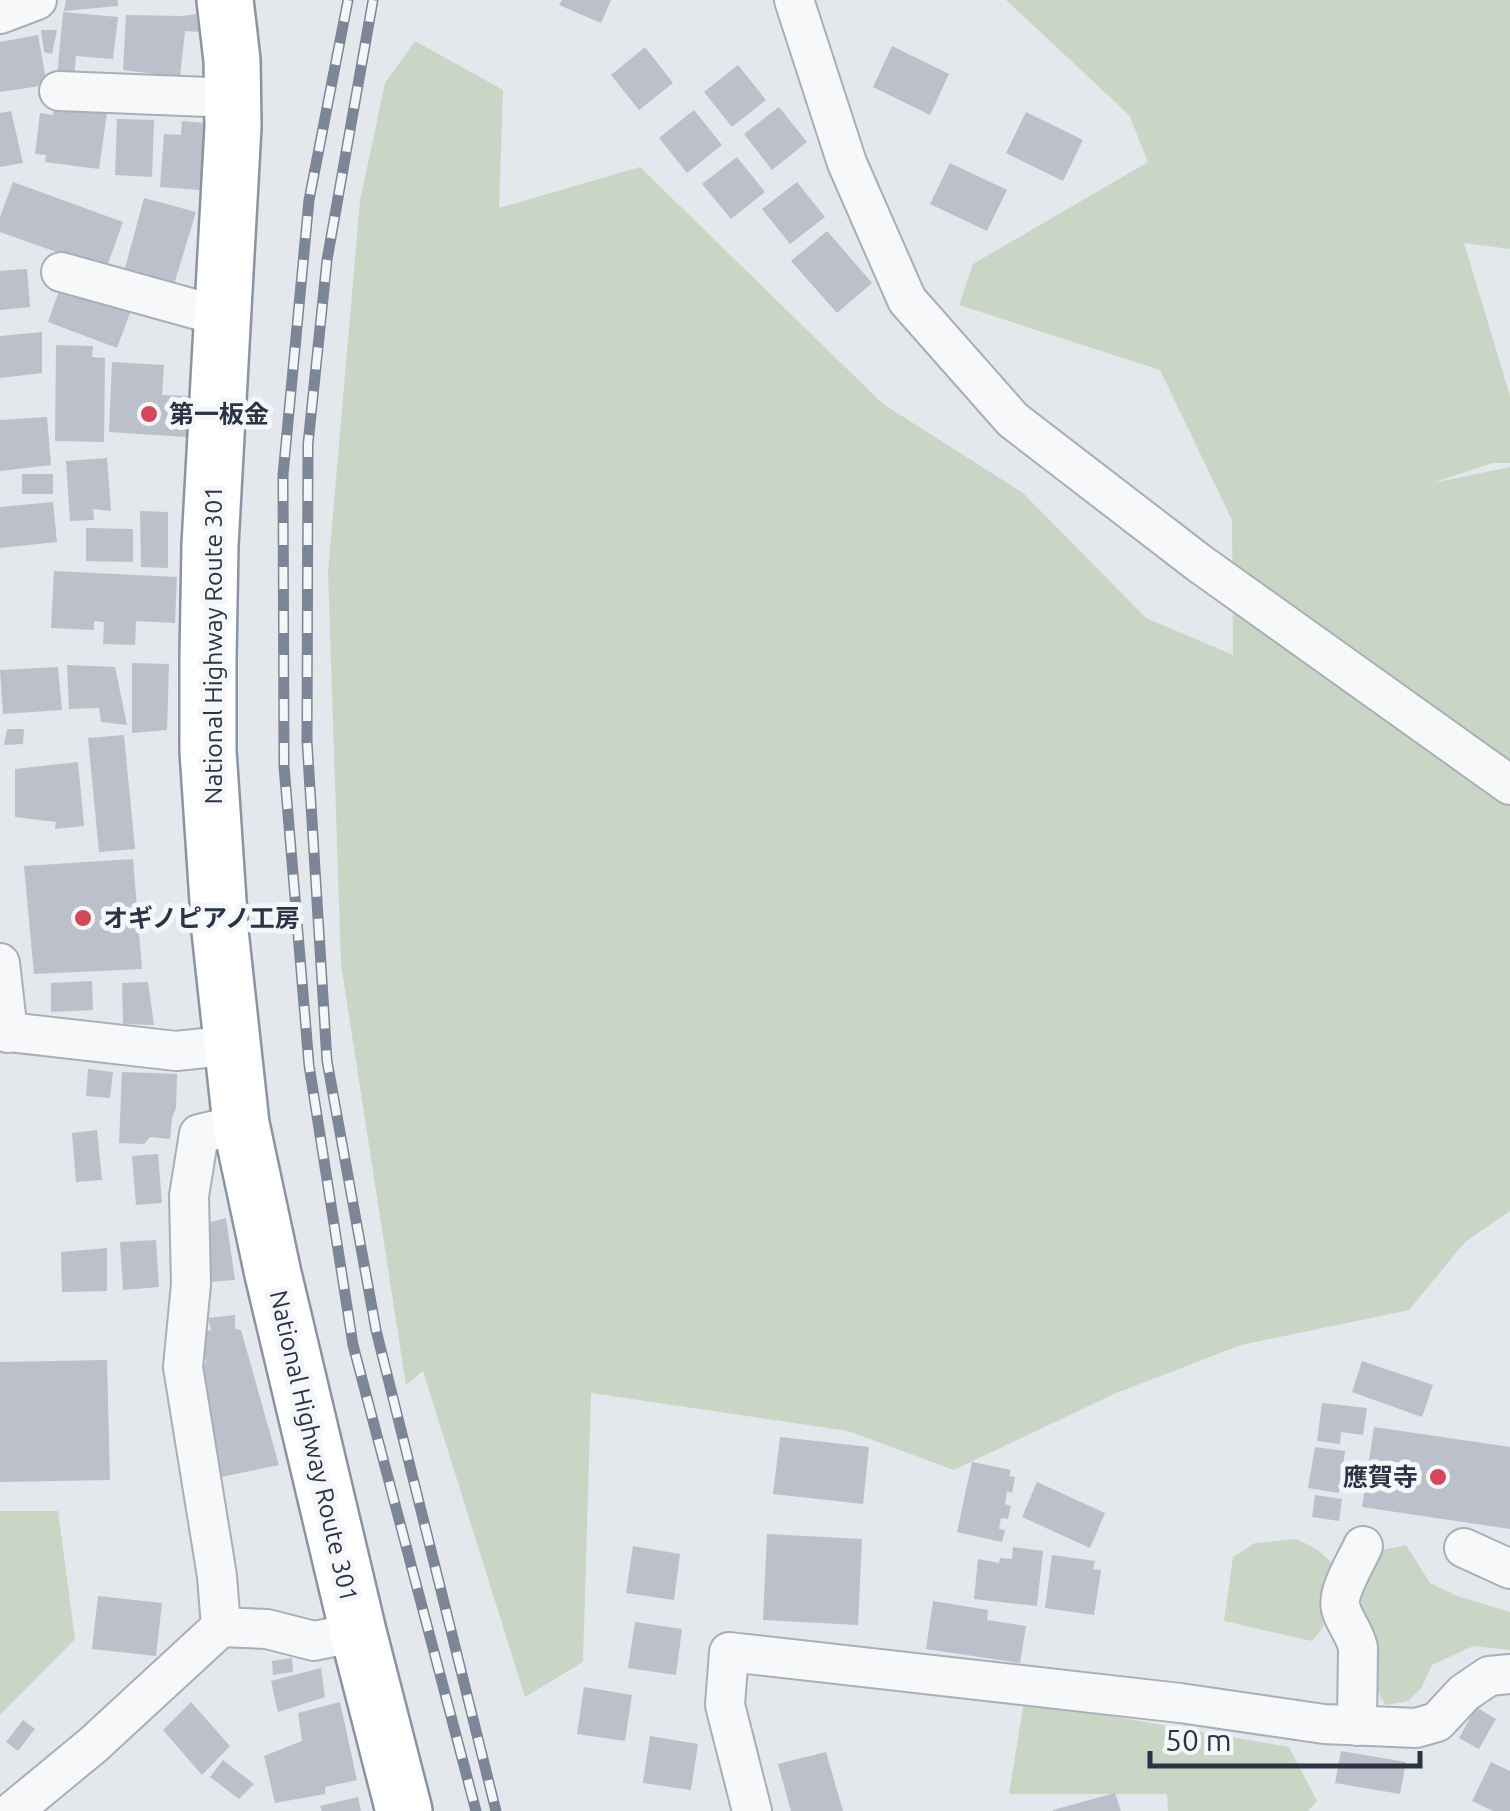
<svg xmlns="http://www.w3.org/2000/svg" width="1510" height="1811" font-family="Ubuntu,'Noto Sans JP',sans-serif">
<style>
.green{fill:#c9d6c5}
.building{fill:#bbc0ca}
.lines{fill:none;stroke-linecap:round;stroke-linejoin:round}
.minor-casing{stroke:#a9aeb7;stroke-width:42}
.highway-casing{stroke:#8b94a3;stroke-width:60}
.minor{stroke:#f7f8fa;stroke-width:38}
.highway{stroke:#fff;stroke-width:55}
.rail-casing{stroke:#7d8696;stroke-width:11}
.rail{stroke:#f4f6f9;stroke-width:8;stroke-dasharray:22;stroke-linecap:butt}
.poi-dot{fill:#d1495b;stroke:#f4f6f9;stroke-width:4}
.labels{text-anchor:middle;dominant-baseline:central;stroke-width:10;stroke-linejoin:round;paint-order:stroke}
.poi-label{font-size:25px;font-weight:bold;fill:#2b3445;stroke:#f4f6f9;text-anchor:start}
.street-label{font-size:25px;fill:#2b3445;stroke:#f4f6f9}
</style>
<rect width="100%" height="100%" fill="#e4e7ec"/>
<!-- green -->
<path class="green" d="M1006,0H1510V249L1464,243L1510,396V463H1492L1433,483L1510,467V1211L1465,1242L1409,1310L1241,1345L1114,1394L954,1470L848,1431L591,1393L583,1662L525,1697L423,1371L406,1385L341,964L328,572L360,201L385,83L415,41L503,90L499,208L640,167L883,404L1023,493L1146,618L1233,655L1232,520L1160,370L959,305L973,264L1148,162L1129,115Z
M0,1511H58L75,1639L0,1715Z
M1297,1539L1318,1550L1332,1563L1319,1600L1324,1626L1312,1641L1224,1621L1233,1557L1255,1543Z
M1406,1545L1430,1583L1457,1596L1510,1612V1650L1473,1646L1432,1665L1422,1687L1408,1701L1386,1705L1377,1691L1376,1641L1362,1606L1361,1590L1378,1551Z
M1024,1701L1289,1747L1317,1801L1308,1811H1168L1167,1794H1009Z"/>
<!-- building -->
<path class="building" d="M66,0H118V6L64,11Z
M562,0H611L601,23L559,5Z
M63,12L118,17L113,59L76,56L74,77L57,76Z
M196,14L199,32L185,31L180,77L123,70L126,15L182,16Z
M41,30H57L52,54L44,52Z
M38,35L47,85L0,92V42Z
M892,46L949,74L930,115L873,87Z
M645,47L673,83L639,110L611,75Z
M738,65L766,100L732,127L704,92Z
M54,106L107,113L99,169L45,162L46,155L35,154L40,113L53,115Z
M779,107L807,142L772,170L744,134Z
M694,110L722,145L687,173L659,138Z
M11,111L23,163L0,167V113Z
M1026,112L1083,140L1063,181L1006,153Z
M117,119L154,120L152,177L115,175Z
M182,121L205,123L200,190L160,187L164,134L181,135Z
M737,157L765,192L731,219L702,184Z
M950,163L1007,190L987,231L930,204Z
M13,182L123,222L102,280L65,255L0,232V217Z
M797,182L825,217L790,244L762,209Z
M144,198L196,212L172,291L122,279Z
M827,231L872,283L837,313L791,261Z
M27,269L30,307L0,310V271Z
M63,280L133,305L117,348L48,322Z
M42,332V373L0,378V336Z
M56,345L93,346L92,357L105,358L104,442L55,441Z
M112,362L164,365L162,395L189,396L187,437L109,432Z
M47,417L51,465L0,471V420Z
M107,458L111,511L93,509L94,520L70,521L66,461Z
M22,474H53V494H22Z
M53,502L57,542L0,548V507Z
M140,511L168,512V568L141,567Z
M86,528L133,529V562L86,561Z
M54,571L177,577L175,623L136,621L135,645L103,644L104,622L94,621V630L51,628Z
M132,663L169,664L167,730L132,733Z
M67,665L115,667L127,725L101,722L99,708L69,709Z
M58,667L62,710L3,714L0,670Z
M7,729H24L23,744L4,745Z
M124,735L135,849L99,852L88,738Z
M78,762L84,826L55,829L56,822L15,817V769Z
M133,859L142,969L34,974L24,866Z
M92,981L93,1010L51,1012V983Z
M148,982L154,1025L123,1024L122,983Z
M88,1069L113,1072L110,1098L86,1096Z
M122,1072L177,1074L176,1108L172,1118L170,1139L150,1137L144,1144L119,1143Z
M97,1130L102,1180L76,1182L72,1133Z
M158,1154L162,1203L136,1205L132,1156Z
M226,1218L235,1280L207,1282L203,1224Z
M156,1240L159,1287L123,1290L120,1242Z
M107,1248V1291L62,1292L61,1252Z
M235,1315V1329L241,1330L279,1465L221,1477L203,1401L192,1369L206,1363L201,1332L211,1330L208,1318Z
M107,1360L110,1480L0,1482V1362Z
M1362,1361L1433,1385L1422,1417L1352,1392Z
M1322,1403L1367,1408L1363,1435L1341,1432L1340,1444L1317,1441Z
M1374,1427L1510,1447V1529L1362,1507Z
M780,1437L869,1447L863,1504L773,1494Z
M1315,1447L1345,1451L1339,1493L1308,1488Z
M972,1462L1011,1470L1009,1476L1015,1477L1012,1493L1007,1491L1005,1504L1011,1506L1008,1519L1001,1518L999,1529L1005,1530L1002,1542L957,1532Z
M1037,1482L1105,1513L1090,1548L1022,1517Z
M1315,1495L1342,1499L1339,1521L1312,1517Z
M767,1534L862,1539L858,1625L763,1620Z
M633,1546L680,1554L674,1600L626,1593Z
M1013,1547L1043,1551L1037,1606L974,1599L978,1559L999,1563L1000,1558L1012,1559Z
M1052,1555L1095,1561L1093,1569L1101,1570L1094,1615L1045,1608Z
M98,1596L162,1603L156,1656L92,1649Z
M933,1601L988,1610L987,1620L1026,1626L1020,1663L926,1649Z
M635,1622L682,1629L676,1675L628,1668Z
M292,1658L293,1672L273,1675L272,1661Z
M321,1668L325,1697L278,1712L271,1681Z
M584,1687L632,1695L625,1741L577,1734Z
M191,1702L230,1746L202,1775L163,1730Z
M340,1702L357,1780L325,1787V1794L275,1803L264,1756L302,1741L298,1713Z
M1476,1707L1496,1719L1479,1749L1459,1738Z
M23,1720L35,1729L18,1751L6,1742Z
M650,1736L698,1744L691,1790L643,1783Z
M1341,1751L1406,1762L1400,1794L1335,1783Z
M826,1752L843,1811H791L778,1764Z
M223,1760L254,1784L239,1799L210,1777Z
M1491,1762L1510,1771V1811H1493L1472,1801Z
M1115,1793L1121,1811H1053V1810Z
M358,1797L361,1811H322L320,1806Z"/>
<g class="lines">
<!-- minor casing -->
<g class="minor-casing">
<path id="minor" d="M794,0L847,163L907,300L1013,420L1199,563L1510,785
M0,14L37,0
M59,91L233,98
M61,272L223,317
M0,963L8,1033
M0,1031L176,1051L234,1045
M1464,1548L1510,1569
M221,1627L217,1576L183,1367L191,1284L189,1196L199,1134L241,1124
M1357,1726L1358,1648C1355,1633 1345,1623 1341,1609C1336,1593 1356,1562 1363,1546
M13,1811L93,1745L221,1627L267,1629L314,1641L358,1632
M752,1811L725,1705L729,1652L1180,1703L1324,1724L1416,1728L1437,1722L1464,1693L1489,1676L1510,1674"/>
</g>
<!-- highway casing -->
<g class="highway-casing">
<path id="highway" d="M225,0L232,60L233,127L210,545L208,658V751L220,931L241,1124L273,1274L358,1632L404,1811"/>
</g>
<!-- minor -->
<use href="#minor" class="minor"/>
<!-- highway -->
<use href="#highway" class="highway"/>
<!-- rail casing -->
<g class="rail-casing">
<path id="rail" d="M348,0L309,200L283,475L284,766L309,1065L353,1345L476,1811
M373,0L327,260L308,444L307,741L327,1061L376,1330L496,1811"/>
</g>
<!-- rail -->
<use href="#rail" class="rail"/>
</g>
<!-- markers -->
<g class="poi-dot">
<circle cx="149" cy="414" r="10"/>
<circle cx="83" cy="918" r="10"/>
<circle cx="1438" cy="1477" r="10"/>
</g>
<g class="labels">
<!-- poi labels -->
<g class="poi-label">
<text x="169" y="414">第一板金</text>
<text x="103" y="918">オギノピアノ工房</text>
<text x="1418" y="1477" text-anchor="end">應賀寺</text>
</g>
<!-- street labels -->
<g class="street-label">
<text transform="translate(213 645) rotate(-90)">National Highway Route 301</text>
<text transform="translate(314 1446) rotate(77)">National Highway Route 301</text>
</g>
</g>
<!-- scale -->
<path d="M1150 1751v15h270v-15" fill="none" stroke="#2b3445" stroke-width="5"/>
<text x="1165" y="1751" font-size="30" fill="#2b3445" stroke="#f4f6f9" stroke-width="8" paint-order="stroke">50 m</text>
</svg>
